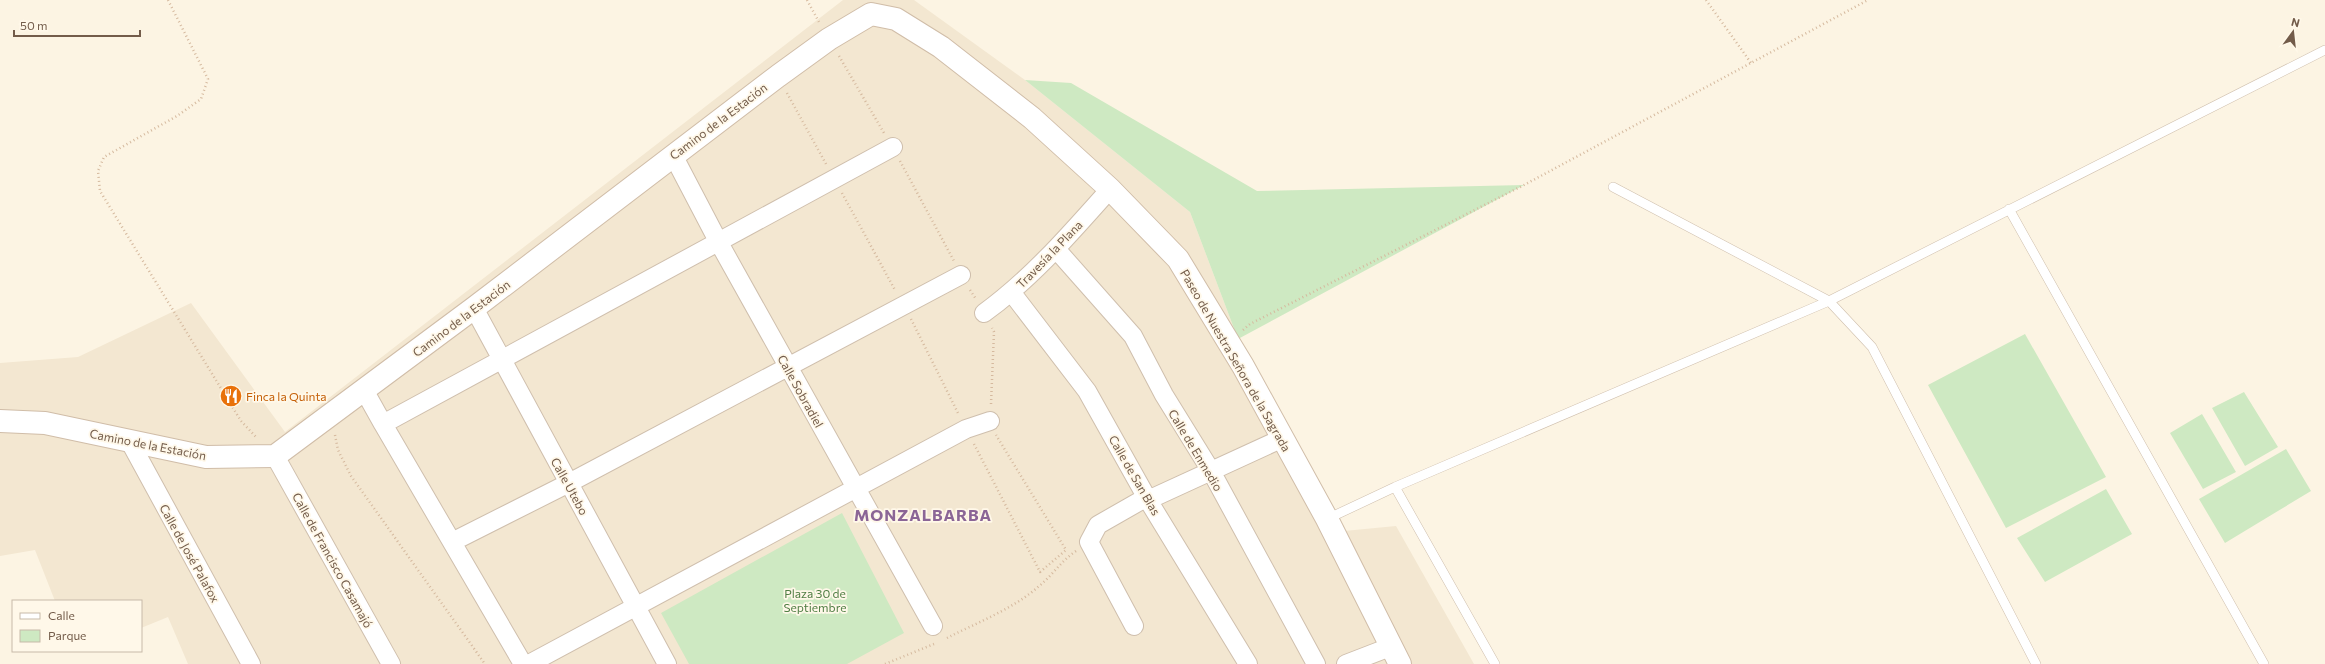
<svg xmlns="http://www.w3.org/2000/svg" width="2325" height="664" font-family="Commissioner,sans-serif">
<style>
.residential{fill:#f3e7d1}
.green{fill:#cee9c2}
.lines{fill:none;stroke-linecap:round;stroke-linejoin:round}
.lane-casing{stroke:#cfbfad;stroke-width:10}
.street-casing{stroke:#cfbfad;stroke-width:20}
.secondary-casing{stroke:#d0bda8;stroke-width:24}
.path{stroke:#d5b99e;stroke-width:2.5;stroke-dasharray:1 3;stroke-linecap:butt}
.lane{stroke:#fff;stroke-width:9}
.street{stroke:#fff;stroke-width:18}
.secondary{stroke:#fff;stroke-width:22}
.labels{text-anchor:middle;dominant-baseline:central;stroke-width:3.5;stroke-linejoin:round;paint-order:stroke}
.street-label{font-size:12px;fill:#735c4a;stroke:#fff8e9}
.food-label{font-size:12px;fill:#c56008;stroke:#fff8e9;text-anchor:start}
.park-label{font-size:12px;fill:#507e44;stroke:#fff8e9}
.district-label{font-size:16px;font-weight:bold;letter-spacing:1px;fill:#8b6596;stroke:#fff8e9}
</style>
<rect width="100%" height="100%" fill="#fcf4e3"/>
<!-- residential -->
<path class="residential" d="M843,0H914L1025,80L1190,212L1238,339L1344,531L1396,526L1474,664H188L168,617L141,628V601H55L35,550L0,556V363L78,357L191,303L285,432Z"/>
<!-- green -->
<path class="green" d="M1025,80L1071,83L1257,191L1524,185L1238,339L1190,212Z
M2025,334L2106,477L2006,528L1928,385Z
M2244,392L2278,447L2245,466L2212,408Z
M2202,414L2236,472L2203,489L2170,433Z
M2286,449L2311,491L2225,543L2199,499Z
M2106,489L2132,534L2045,582L2017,538Z
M842,513L904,633L847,664H689L661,613Z"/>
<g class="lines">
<!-- lane casing -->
<g class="lane-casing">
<path id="lane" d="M1613,187L1829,301L1872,347L2036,664
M2009,209L2264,664
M1395,487L1495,664
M1327,519L1395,487L1829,301L2325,50"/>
</g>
<!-- street casing -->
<g class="street-casing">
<path id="street" d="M673,155L718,241L933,626
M1056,249L1133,336L1164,395L1211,471L1316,664
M1012,293L1087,391L1148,500L1248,664
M474,308L667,664
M984,313C1032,278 1070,234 1110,189
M364,390L383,424
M130,442L251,664
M275,456L391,664
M1148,500L1283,438
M452,542L569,483L961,275
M1134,626L1089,542L1098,525L1147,497
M523,664L383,424L893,147
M529,664L966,429L990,421
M1346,664L1390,647"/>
</g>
<!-- secondary casing -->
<g class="secondary-casing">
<path id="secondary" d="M0,421L45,423L206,457L275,456L474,308L778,76L829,39L871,14L896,19L941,47L1032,118L1110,189L1178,259L1243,366L1327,519L1400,664"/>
</g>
<!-- path -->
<path class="path" d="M168,0L208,79L201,99L177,116L104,157L98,171L100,191L241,421L256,437
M807,0L819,22
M1706,0L1751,63
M839,56L884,133
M787,93L826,164
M900,161L954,261
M842,193L895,290
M970,290L976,299
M911,319L959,415
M1243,330L1250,324L1524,185L1868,0
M991,404L994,332L992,328
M335,435L338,450L351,476L485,664
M974,444L1040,572L1066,550L996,435
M947,638C976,623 1013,609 1038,587C1052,576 1061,561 1076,551
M885,664L934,644"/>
<!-- lane -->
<use href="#lane" class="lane"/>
<!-- street -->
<use href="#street" class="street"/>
<!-- secondary -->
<use href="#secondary" class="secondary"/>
</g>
<!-- icons -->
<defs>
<g id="restaurant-disc" transform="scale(1.15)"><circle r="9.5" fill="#e8710a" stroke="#fff8e9"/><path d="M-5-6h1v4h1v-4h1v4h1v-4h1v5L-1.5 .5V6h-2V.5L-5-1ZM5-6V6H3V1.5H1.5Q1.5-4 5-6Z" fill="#fff"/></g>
</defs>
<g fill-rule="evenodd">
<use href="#restaurant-disc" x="231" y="396"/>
</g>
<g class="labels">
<!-- street labels -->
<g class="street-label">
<text transform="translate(718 121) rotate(-37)">Camino de la Estación</text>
<text transform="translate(1049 254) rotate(-46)">Travesía la Plana</text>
<text transform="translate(461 318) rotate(-37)">Camino de la Estación</text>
<text transform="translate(1236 360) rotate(60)">Paseo de Nuestra Señora de la Sagrada</text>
<text transform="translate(801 391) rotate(61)">Calle Sobradiel</text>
<text transform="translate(148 444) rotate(11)">Camino de la Estación</text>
<text transform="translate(1196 450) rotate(59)">Calle de Enmedio</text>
<text transform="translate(1135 475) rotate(60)">Calle de San Blas</text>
<text transform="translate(570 486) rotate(61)">Calle Utebo</text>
<text transform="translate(190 553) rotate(61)">Calle de José Palafox</text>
<text transform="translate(333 560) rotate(61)">Calle de Francisco Casamajó</text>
</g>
<!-- food labels -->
<g class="food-label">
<text x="246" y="396">Finca la Quinta</text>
</g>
<!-- park labels -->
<g class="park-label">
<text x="815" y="593">Plaza 30 de<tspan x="815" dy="14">Septiembre</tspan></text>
</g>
<!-- district labels -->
<g class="district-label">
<text x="923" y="514">MONZALBARBA</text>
</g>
</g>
<!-- legend -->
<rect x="12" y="600" width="130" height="52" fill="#fff8e9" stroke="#c7baa9"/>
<rect x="20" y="613" width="20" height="6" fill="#ffffff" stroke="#c7baa9"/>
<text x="48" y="620" font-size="12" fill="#735c4a">Calle</text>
<rect x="20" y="630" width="20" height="12" fill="#cee9c2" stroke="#c7baa9"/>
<text x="48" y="640" font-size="12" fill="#735c4a">Parque</text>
<!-- north arrow -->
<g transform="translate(2293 32) rotate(15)" stroke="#fff8e9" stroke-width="3" paint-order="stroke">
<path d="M0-3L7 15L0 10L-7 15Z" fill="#735c4a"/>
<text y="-6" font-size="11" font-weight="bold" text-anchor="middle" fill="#735c4a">N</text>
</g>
<!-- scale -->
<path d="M14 30v6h126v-6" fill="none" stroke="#735c4a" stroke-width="2"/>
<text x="20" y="30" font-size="12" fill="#735c4a" stroke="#fff8e9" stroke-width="3" paint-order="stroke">50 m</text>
</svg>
